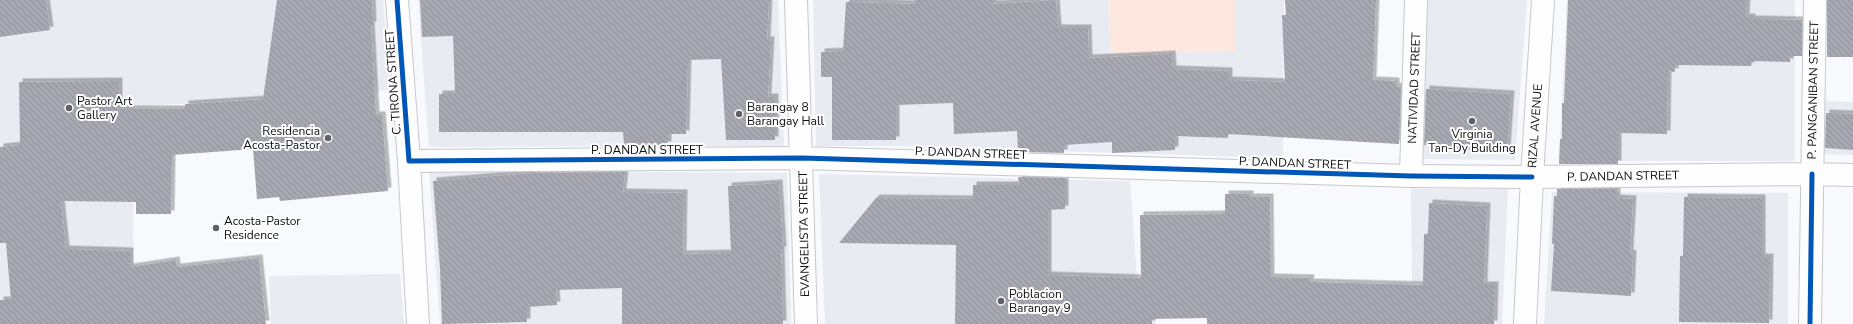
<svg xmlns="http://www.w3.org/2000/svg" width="1853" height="324" font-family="'Nunito Sans',sans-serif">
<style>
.built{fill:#e9ebf3}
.grass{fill:#fce8e0}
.building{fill:url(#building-back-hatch);filter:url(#shadow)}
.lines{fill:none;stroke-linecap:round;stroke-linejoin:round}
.street-casing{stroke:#c8c8cc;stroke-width:24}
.secondary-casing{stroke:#c8c8cc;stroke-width:24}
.street{stroke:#fefeff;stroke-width:22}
.secondary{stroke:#fefeff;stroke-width:22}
.cycleway-casing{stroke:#fff;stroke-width:8}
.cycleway{stroke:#0057b8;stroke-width:5}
.poi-dot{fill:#606065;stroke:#fff;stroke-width:1.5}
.labels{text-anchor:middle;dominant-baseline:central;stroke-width:4;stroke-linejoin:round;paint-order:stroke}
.street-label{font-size:12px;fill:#0e0e13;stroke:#fff}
.poi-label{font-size:12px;fill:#0e0e13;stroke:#fff;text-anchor:start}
</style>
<defs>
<pattern id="building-back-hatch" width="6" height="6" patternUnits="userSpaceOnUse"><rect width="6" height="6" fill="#a7a8b2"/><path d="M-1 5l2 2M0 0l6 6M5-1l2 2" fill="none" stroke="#8f8f98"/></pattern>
<filter id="shadow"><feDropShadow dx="3.5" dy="-3.5" stdDeviation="0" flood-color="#0004"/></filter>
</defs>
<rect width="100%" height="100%" fill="#f8f9fc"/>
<!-- built -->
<path class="built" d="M0,0H383L390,90L134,107L133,258L144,324H0Z
M418,0H778L784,146L429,147Z
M813,0H1108L1111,53L1234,52L1235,0H1284L1283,158L899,146H816Z
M1428,0H1527L1515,160L1423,159Z
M1567,0H1795V161H1559Z
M1822,101L1853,102V155L1819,154Z
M429,171L787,173L791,324H440Z
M819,174L1130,181L1138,294L1153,296L1156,324H825Z
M1411,189H1508L1502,324H1422L1423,282H1412Z
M1552,192L1788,193V324H1544Z
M400,274L404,324H271L269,276Z"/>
<!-- grass -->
<path class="grass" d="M1108,0H1235V52L1111,53Z"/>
<!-- building -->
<path class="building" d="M0,0H46L50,30L0,37Z
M277,0H372L373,25H371L376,115H382L388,191L280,201L279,197L257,199L253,149L172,155L171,214H136V202L61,201L66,249L130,251V267L176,260L177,267L259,258L266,324H0V300H11L6,243H0V147L20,145L19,82L119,81V109H185V104L263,99Z
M420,0H769L767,40H771L768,97H775V140H726L721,59L688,60L686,134H668V145H624L623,132H439V94H455L453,36L422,37Z
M914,0H994L993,4L1056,0L1058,28H1088L1089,58L1172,54L1173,69L1229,71V80L1285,82L1282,15H1286L1285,0H1376L1373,80L1396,81V86L1401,87L1399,144L1228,134V138L1175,136V150L1112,153V142L1064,145V153L1018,152L1017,131L954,134L953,103L896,105V140H832V77H821V52L843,51L846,2L915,4Z
M1568,0H1747L1746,17H1752V19L1802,20V56H1790V62L1752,61L1751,66L1675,65V72L1668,71L1667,134L1618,133V164H1559L1560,139H1562V103H1564Z
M1827,0H1853V57H1827Z
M1426,89L1511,94L1507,152L1432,147V145H1424Z
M1826,113L1853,114V150L1825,148Z
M625,172L623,192L684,193L683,254L731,253L728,186L779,183L783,250H781L783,324H622V288L556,290L557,305L527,307V322L442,324L440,268L433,181L533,173Z
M1018,177L1065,178V209L1048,210V275L1141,278L1140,215L1225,214V194H1250V197H1270L1271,277L1311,278L1310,282L1423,285L1424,234H1428L1429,203L1487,206L1484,285H1495L1494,324H1207V318L1152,319V324H955L956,245L839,243L876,198L973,199V185H1019Z
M1557,189H1617V198L1633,199L1630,253L1633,254L1631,296L1551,291L1554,244H1552L1554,196H1557Z
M1684,197L1762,198V257H1770L1769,323L1679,322L1680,256H1683Z"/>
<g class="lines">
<!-- street casing -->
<g class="street-casing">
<path id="street" d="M1411,176L1416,0"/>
</g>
<!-- secondary casing -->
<g class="secondary-casing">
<path id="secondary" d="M397,0L409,161L418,324
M796,0L806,324
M409,161L802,158L1411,176L1532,177L1812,174L1853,175
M1525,324L1532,177L1543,0
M1810,324L1815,0"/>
</g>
<!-- street -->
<use href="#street" class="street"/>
<!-- secondary -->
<use href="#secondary" class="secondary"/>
<!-- cycleway casing -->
<g class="cycleway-casing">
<path id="cycleway" d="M397,0L409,161L802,158L1411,176L1532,177
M1810,324L1812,174"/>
</g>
<!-- cycleway -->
<use href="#cycleway" class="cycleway"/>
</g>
<!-- markers -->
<g class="poi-dot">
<circle cx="69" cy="108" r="4"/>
<circle cx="739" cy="114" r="4"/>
<circle cx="1472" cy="121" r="4"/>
<circle cx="328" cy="138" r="4"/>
<circle cx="216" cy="228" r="4"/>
<circle cx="1001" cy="301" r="4"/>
</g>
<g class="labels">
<!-- street labels -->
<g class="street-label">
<text transform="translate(393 82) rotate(-94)">C. TIRONA STREET</text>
<text transform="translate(1414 88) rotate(-88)">NATIVIDAD STREET</text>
<text transform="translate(1813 90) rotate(-89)">P. PANGANIBAN STREET</text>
<text transform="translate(1535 126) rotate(-86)">RIZAL AVENUE</text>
<text x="647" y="150">P. DANDAN STREET</text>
<text transform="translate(971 153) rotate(2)">P. DANDAN STREET</text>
<text transform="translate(1295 163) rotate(2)">P. DANDAN STREET</text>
<text transform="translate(1623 176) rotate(-1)">P. DANDAN STREET</text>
<text transform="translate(804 234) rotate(-91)">EVANGELISTA STREET</text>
</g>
<!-- poi labels -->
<g class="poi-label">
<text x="77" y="101">Pastor Art<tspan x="77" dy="14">Gallery</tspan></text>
<text x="747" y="107">Barangay 8<tspan x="747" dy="14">Barangay Hall</tspan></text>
<text x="320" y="131" text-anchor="end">Residencia<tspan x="320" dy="14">Acosta-Pastor</tspan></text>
<text x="1472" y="134" text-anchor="middle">Virginia<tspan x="1472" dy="14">Tan-Dy Building</tspan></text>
<text x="224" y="221">Acosta-Pastor<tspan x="224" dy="14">Residence</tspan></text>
<text x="1009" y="294">Poblacion<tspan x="1009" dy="14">Barangay 9</tspan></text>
</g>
</g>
</svg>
